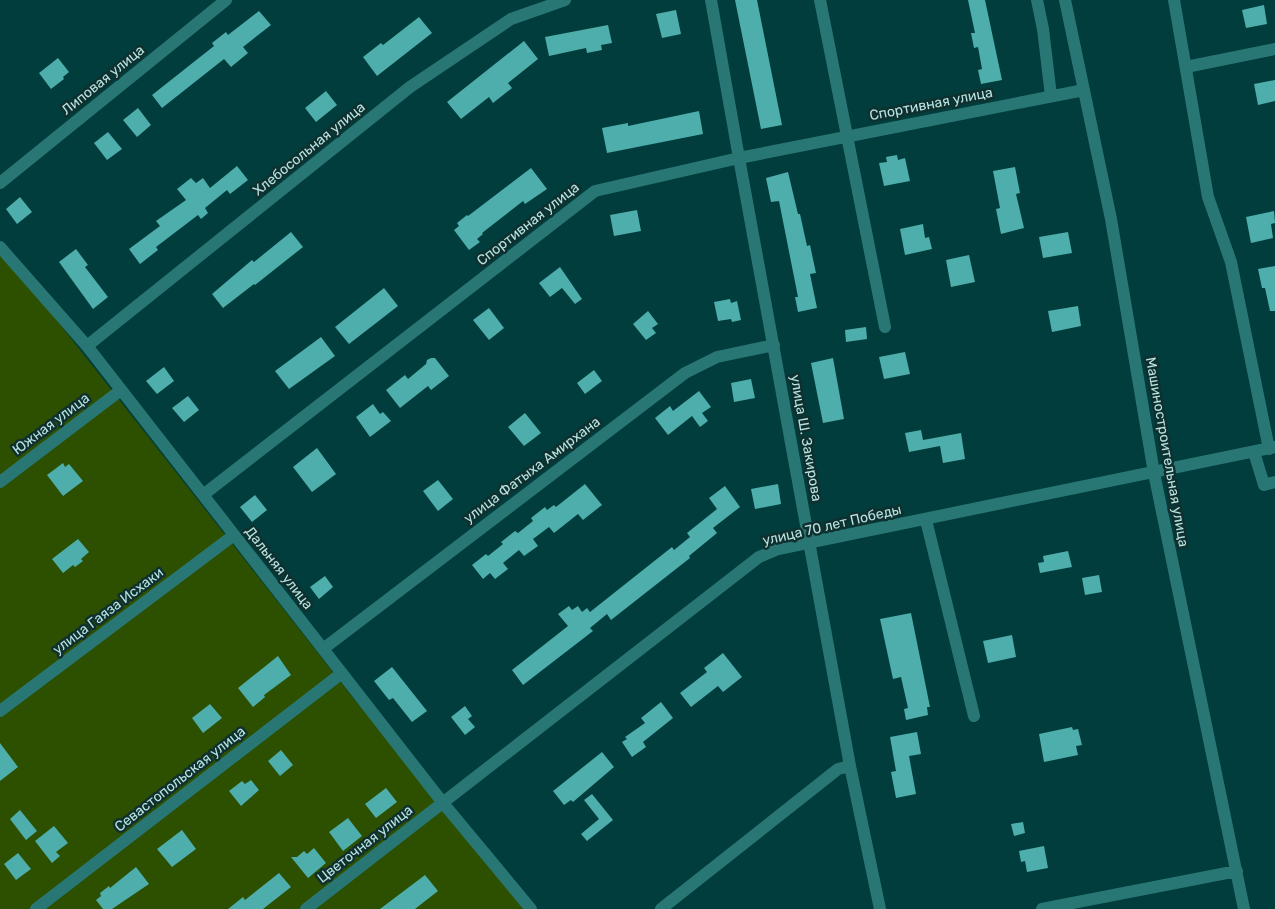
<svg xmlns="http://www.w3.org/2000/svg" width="1275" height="909" font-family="Rubik,sans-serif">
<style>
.green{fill:#2c5000}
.building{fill:#4daeab}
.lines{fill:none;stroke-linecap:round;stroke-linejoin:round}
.minor{stroke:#297775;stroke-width:12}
.labels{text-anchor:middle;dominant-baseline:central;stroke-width:5;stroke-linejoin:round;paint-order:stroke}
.street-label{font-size:14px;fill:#b7e4e2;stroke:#10302f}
</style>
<rect width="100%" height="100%" fill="#003d3c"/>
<!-- green -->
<path class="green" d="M0,248L354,699L531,909H0Z"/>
<!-- building -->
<path class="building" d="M735,0H757L782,125L761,129Z
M968,0H985L1002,80L981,84L978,70L982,69L978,47L974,48L971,33H975Z
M1264,5L1267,24L1246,28L1242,10Z
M676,10L681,34L662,38L656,14Z
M259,11L271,25L243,47L248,53L231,67L224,59L162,108L152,95L214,46L212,43L226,32L228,35Z
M419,17L432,33L377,76L363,57L381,43L383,45Z
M608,25L612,43L601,45L602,50L587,53L586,48L549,56L545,37Z
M524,41L538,59L508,83L512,88L493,103L489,97L461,119L447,102Z
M58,58L69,72L63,77L64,79L51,89L39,73Z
M1275,80V101L1258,105L1254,84Z
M326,91L337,105L316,122L305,108Z
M138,108L151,125L137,137L123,120Z
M699,111L703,134L607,153L602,128L628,123V126Z
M108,132L122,149L107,160L94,143Z
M897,155L898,160L905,158L910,181L884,186L879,163L887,162L886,157Z
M237,166L248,180L230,194L227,190L205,208L208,213L201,219L198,215L156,247L158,250L140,264L129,249L160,226L156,221L186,200L177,189L191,178L196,183L203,178L210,188Z
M1015,167L1020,193L1016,194L1024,228L1001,234L996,209L1000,208L993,171Z
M531,168L547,189L525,204L523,201L482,233L483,234L477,239L480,242L469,250L454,230L459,226L457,223L467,215L468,216Z
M788,172L798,214H800L807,246L810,245L816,273L810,274L817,308L798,312L795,297H798L779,201L771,202L766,178Z
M20,197L32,212L17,224L6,209Z
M637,210L641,231L614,236L610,215Z
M1274,211L1275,223L1271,224L1273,238L1251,243L1246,217Z
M923,224L925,238L929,237L932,249L905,255L900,229Z
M291,232L303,247L255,285L254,284L223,308L212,294L252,260L254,262Z
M1068,232L1072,253L1043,258L1039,237Z
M76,249L88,265L85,267L108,297L93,309L59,262Z
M969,255L975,282L951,287L946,260Z
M1275,266V311H1270L1265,288H1262L1258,269Z
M560,267L582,299L575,304L562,288L550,297L539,283Z
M384,288L398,306L349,344L335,327Z
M730,299L731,303L737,301L741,320L732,322L731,319L718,321L714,302Z
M1078,306L1081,326L1052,332L1048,311Z
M489,308L504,328L489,340L473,320Z
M648,311L658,324L652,328L656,333L646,340L633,324Z
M866,327L867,339L846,342L845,330Z
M321,337L335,356L289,389L275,371Z
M905,352L910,374L884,379L879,357Z
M431,358H435L449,376L431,390L428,386L400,408L386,390L405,375L408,379L426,364L427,360Z
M833,358L844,419L823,423L811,363Z
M164,367L174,381L157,394L146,381Z
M594,370L602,381L585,394L577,383Z
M751,379L755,398L734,402L731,383Z
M699,391L711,407L702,413L708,421L700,427L692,416L668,435L655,418L670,406L673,411Z
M188,396L199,410L184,422L172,408Z
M373,404L380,414L383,412L391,421L370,437L356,417Z
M525,413L541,433L524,446L508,427Z
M921,430L923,440L961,433L965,459L943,463L940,446L909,452L905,433Z
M317,448L336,474L312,492L293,467Z
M63,463L65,467L69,464L83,481L63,496L47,475Z
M438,480L453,499L438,511L423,491Z
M585,484L602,505L583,520L578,514L554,533L549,527L533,539L538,546L524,556L519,550L503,563L508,569L495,579L490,573L483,579L472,565L486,554L488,556L503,544L501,542L515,531L518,533L533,521L531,518L545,507L547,510L554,505L556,507Z
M778,484L781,504L755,509L751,489Z
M725,486L740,507L713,528L717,533L689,556L690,558L611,620L607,614L590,628L593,631L523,685L512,670L568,626L558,614L569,606L572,610L578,606L582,612L587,608L590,612L672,547L674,550L690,537L687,533L717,509L709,498Z
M255,495L267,510L252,522L240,507Z
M78,539L89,552L81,559L83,561L75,567L73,565L63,573L52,559Z
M1068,551L1072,567L1040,573L1038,563L1044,562L1043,556Z
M1099,575L1102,592L1085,595L1082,578Z
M325,576L333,587L319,599L310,587Z
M911,613L930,707H927L928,715L906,720L904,709L908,708L901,677L893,679L880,619Z
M1012,635L1016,657L988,663L983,641Z
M723,653L742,677L723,692L718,686L691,707L680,693L707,672L704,668Z
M278,656L291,675L264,695L265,697L253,707L238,688Z
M392,667L427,711L412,722L393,698L389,700L374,681Z
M661,702L673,718L643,742L646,747L632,757L622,742L627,739L625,737L645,723L641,718Z
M210,704L222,718L203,733L192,718Z
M465,706L472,716L468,719L475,727L465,735L451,717Z
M1072,727L1073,730L1078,729L1082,745L1076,746L1078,755L1044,762L1039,734Z
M917,732L921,754L909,756L916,794L896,798L891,772L896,771L890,737Z
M0,743L18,767L0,781Z
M281,750L293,765L280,776L268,761Z
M602,752L614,767L573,802L571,800L564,805L553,791Z
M251,780L259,790L241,806L229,791L242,781L245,784Z
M386,788L397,802L376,818L365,804Z
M592,794L613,820L587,841L581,834L599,819L584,800Z
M20,810L37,831L26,840L10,819Z
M348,818L362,836L343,851L329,832Z
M1023,822L1025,833L1014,836L1011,824Z
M54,826L68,843L56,852L60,856L52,863L35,841Z
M182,830L196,849L172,867L157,849Z
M1044,846L1048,868L1027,872L1025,861L1021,862L1019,851Z
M314,848L326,863L308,878L291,857H297L304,851L307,854Z
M18,853L31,869L16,880L4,864Z
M136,867L149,884L112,909H103L96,900L101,896L100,893L109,886L110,888Z
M279,873L291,887L263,909H228L243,897L245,900Z
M425,875L438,891L415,909H380Z"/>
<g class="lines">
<!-- minor -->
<path class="minor" d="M711,0L739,158L850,766L880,909
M820,0L885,327
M1037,0L1043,29L1051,96
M1065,0L1111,219L1154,473L1244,909
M1174,0L1208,197L1231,262L1269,449
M1186,67L1275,49
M0,183L226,0
M0,247L87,346L443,803L531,909
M87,346L410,87L511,19L565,0
M1254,452L1264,485L1275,482
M0,482L121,390
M203,495L595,191L739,158L1084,90
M926,520L974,716
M323,649L685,373L717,357L774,345
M0,711L234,535
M36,909L342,673
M306,909L759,557L778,549L1275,447
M661,909L838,769L850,766
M1042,909L1237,871"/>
</g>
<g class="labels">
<!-- street labels -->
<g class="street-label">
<text transform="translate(103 80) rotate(-39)">Липовая улица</text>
<text transform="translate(931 104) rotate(-11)">Спортивная улица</text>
<text transform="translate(309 149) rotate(-39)">Хлебосольная улица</text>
<text transform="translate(528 224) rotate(-38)">Спортивная улица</text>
<text transform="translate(51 424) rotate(-37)">Южная улица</text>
<text transform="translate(806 438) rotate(80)">улица Ш. Закирова</text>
<text transform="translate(1167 452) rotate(80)">Машиностроительная улица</text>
<text transform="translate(532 470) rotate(-37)">улица Фатыха Амирхана</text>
<text transform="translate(832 525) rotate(-13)">улица 70 лет Победы</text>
<text transform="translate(279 568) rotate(52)">Дальняя улица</text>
<text transform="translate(108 611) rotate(-37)">улица Гаяза Исхаки</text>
<text transform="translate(180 779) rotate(-38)">Севастопольская улица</text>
<text transform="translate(365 844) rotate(-38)">Цветочная улица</text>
</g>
</g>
</svg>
